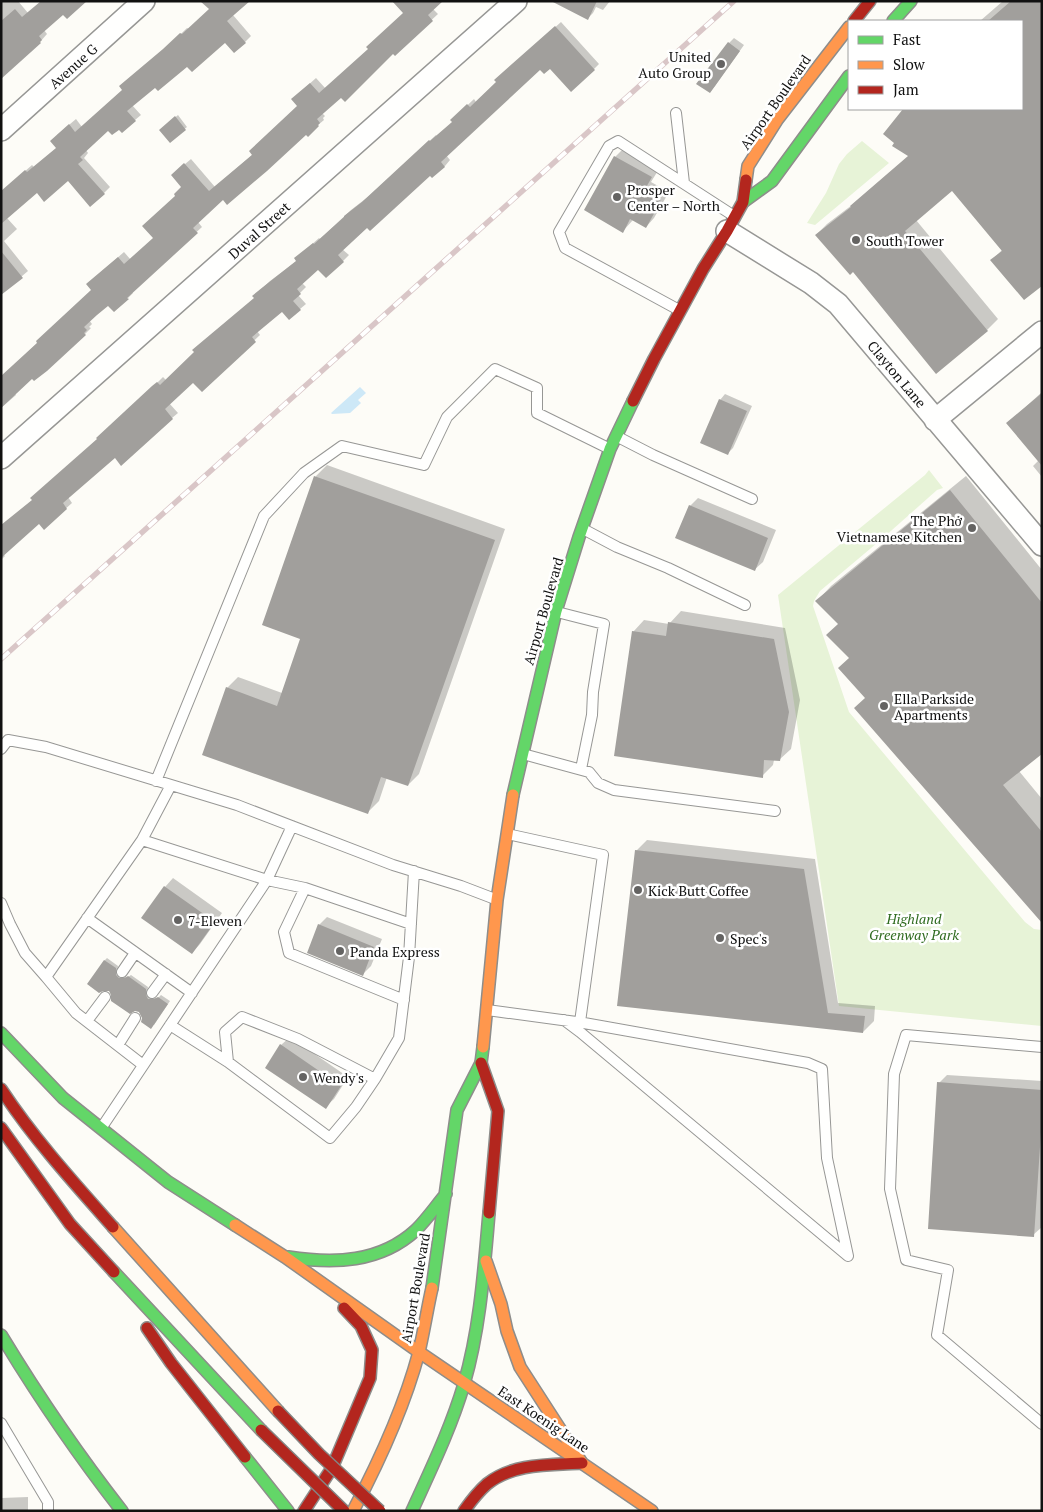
<svg xmlns="http://www.w3.org/2000/svg" width="1043" height="1512" font-family="'PT Serif',serif">
<style>
.green{fill:#e7f3d7}
.water{fill:#cde8f7}
.shadow{fill:#0003}
.building{fill:#a19f9c}
.lines{fill:none;stroke-linecap:round;stroke-linejoin:round}
.lane-casing{stroke:#979795;stroke-width:12}
.street-casing{stroke:#979795;stroke-width:24}
.fast-casing{stroke:#8e8d8b;stroke-width:14}
.slow-casing{stroke:#8e8d8b;stroke-width:14}
.jam-casing{stroke:#8e8d8b;stroke-width:14}
.lane{stroke:#fffffe;stroke-width:10}
.street{stroke:#fffffe;stroke-width:21}
.fast{stroke:#63d668;stroke-width:11}
.slow{stroke:#ff974d;stroke-width:11}
.jam{stroke:#b3261e;stroke-width:11}
.rail-casing{stroke:#d9c6c7;stroke-width:5.5}
.rail{stroke:#fff;stroke-width:4;stroke-dasharray:11;stroke-linecap:butt}
.jam-bridge-casing{stroke:#858482;stroke-width:14;stroke-linecap:butt}
.jam-bridge{stroke:#b3261e;stroke-width:11}
.poi-dot{fill:#646362;stroke:#fff;stroke-width:2}
.labels{text-anchor:middle;dominant-baseline:central;stroke-width:5;stroke-linejoin:round;paint-order:stroke}
.poi-label{font-size:14px;fill:#111;stroke:#fff;text-anchor:start}
.street-label{font-size:14px;fill:#111;stroke:#fff}
.park-label{font-size:14px;font-style:italic;fill:#2f6b1f;stroke:#fff}
</style>
<rect width="100%" height="100%" fill="#fdfcf7"/>
<!-- green -->
<path class="green" d="M862,141L889,163L815,225L807,223L826,193L839,164L847,154Z
M929,470L943,488L937,490L883,538L820,591L814,601L813,606L849,712L1025,922L1034,929L1042,930V1026L839,1006L778,595L925,475Z"/>
<!-- water -->
<path class="water" d="M360,387L366,393L358,400L361,403L350,413L332,414L331,413Z"/>
<!-- shadow -->
<path class="shadow" d="M1,1H18L28,13H63L44,30L47,34L40,42L14,32L1,19Z
M571,1H610L603,10L596,7L593,13L588,18Z
M1003,1H1042V284L992,260L1002,250L952,190L916,220L998,319L987,330L816,235L827,224L852,205L909,156L896,142L885,134L904,109H1022V21H980Z
M433,9L438,14L395,54L393,52L322,113L325,116L323,118L324,120L318,125L308,135L306,133L223,199L198,222L202,227L132,292L133,293L128,298L109,304L89,320L92,324L89,327L91,328L85,334L46,370L32,377L15,393L16,395L1,408V378L92,290L93,279L124,252L131,260L155,238L176,196L183,187L178,170L191,159L215,187L253,154L299,106L298,94L316,78L326,89Z
M233,15L251,36L245,42L234,52L225,41L155,86L132,105L141,115L135,120L119,128L108,129L86,150L88,153L84,158L110,187L104,193L68,179L37,191L7,218L17,229L4,241L28,271L1,294V197L15,180L32,165L34,167L57,148V135L76,119L82,127L123,90L187,28L189,29Z
M561,22L599,64L594,69L550,67L540,68L446,155L450,160L445,166L433,176L430,174L342,249L349,255L343,261L326,277L318,268L302,283L306,287L298,295L306,304L300,309L289,318L282,310L257,331L260,335L202,391L193,381L169,403L178,413L172,418L122,464L115,457L68,497L72,503L44,528L39,522L3,554L5,556L1,560V526L33,500L159,381L163,377L166,380L255,298L254,296L270,281L298,260L302,253L319,238L320,239L351,210L369,196L436,135L437,137L453,122L452,120L474,99L476,102L497,82L502,75Z
M734,38L744,45L715,86L710,92L729,43Z
M178,115L187,127L170,141L163,128Z
M623,149L659,169L651,182L669,192L654,218L646,227L633,220L623,231L615,157Z
M1042,392V477L1033,466L1039,460L1008,423Z
M725,394L752,406L733,448L728,453L720,400Z
M327,465L505,529L419,774L408,785L387,777L379,801L368,812L227,688L238,677L282,693L302,638L263,624L316,476Z
M966,476L1042,570V752L1019,771L1042,799V920L866,698L850,658L839,624L817,601L831,586Z
M698,498L776,530L763,562L754,570L690,506Z
M681,611L785,628L800,700L791,749L779,760H774L773,765L762,776L633,632L644,620L669,624Z
M647,840L815,859L838,1003L875,1006L874,1021L863,1032L619,1005L636,851Z
M173,878L222,913L200,944L192,953L165,887Z
M327,917L382,939L371,966L363,974L319,925Z
M107,958L118,966L117,972L121,976L128,977L131,975L148,987L147,993L151,997L158,998L161,995L170,1001L154,1025L143,1018L104,961Z
M290,1037L348,1077L334,1099L325,1107L281,1045Z
M947,1075L1042,1081V1227L1033,1235L939,1083Z
M28,1497V1511H1V1498Z"/>
<!-- building -->
<path class="building" d="M41,1H87L67,19L63,15L39,36L42,40L40,42L41,43L1,79V21L15,9L22,17Z
M200,1H250L227,21L246,43L234,53L225,43L192,72L187,67L158,91L155,88L127,111L136,121L122,133L119,130L112,135L108,131L80,157L83,160L78,164L105,194L90,207L68,181L44,202L37,193L1,224V191L25,170L27,172L56,148L50,141L69,124L75,132L122,90L119,86L163,49L180,33L182,34L209,9Z
M392,1H443L428,15L433,21L395,56L393,54L345,102L341,98L317,119L320,123L318,125L319,126L308,137L306,135L267,171L227,205L223,200L193,228L198,233L127,298L129,299L114,312L108,306L97,315L84,327L87,330L84,333L86,335L47,371L34,381L32,379L1,408V376L37,343L36,341L91,290L86,284L118,257L124,264L153,238L142,226L175,196L174,194L181,187L171,175L184,163L209,191L252,155L249,151L297,106L291,99L310,83L319,93L368,49L366,47L403,13Z
M551,1H597L588,20Z
M1011,1H1042V286L1024,300L990,260L1002,251L952,191L918,220L905,231L988,331L936,374L853,272L850,275L815,235L851,207L850,206L908,156L892,146L894,143L883,134L903,109H1022V21H988Z
M555,26L595,70L571,92L550,69L544,74L540,70L441,162L445,167L432,178L430,176L370,231L367,228L338,255L344,262L326,278L318,270L297,289L301,294L293,301L301,310L289,320L282,312L252,337L256,342L202,392L193,383L165,409L173,419L121,466L115,458L63,503L67,509L44,530L39,524L1,558V525L32,500L30,498L97,439L96,438L152,386L157,382L160,385L194,352L192,350L254,298L252,296L263,287L296,261L294,258L313,243L314,244L344,217V216L362,202L429,140L430,141L452,122L450,120L467,104L470,107L496,82L494,80Z
M728,42L740,51L710,93L696,84Z
M175,116L186,130L170,143L159,130Z
M614,156L652,177L644,191L661,201L646,228L630,219L623,233L584,210Z
M1,251L23,278L1,295Z
M1042,393V466L1006,423Z
M719,399L747,411L728,455L700,443Z
M314,476L495,540L408,786L381,777L368,814L202,755L226,687L277,706L300,639L262,625Z
M950,490L1042,603V754L1003,785L1042,832V923L854,708L865,698L838,668L849,658L826,635L838,624L815,601Z
M689,505L768,538L755,571L675,538Z
M668,622L774,639L789,712L780,761L764,760L763,778L614,756L632,631L666,636Z
M635,850L804,869L828,1013L865,1016L863,1033L617,1006Z
M164,886L215,922L192,954L141,918Z
M318,924L374,947L363,976L307,953Z
M104,960L116,968V975L119,978H125L128,976L146,989V995L148,999H154L158,997L168,1004L151,1029L141,1022L142,1018L139,1012L135,1011L130,1014L111,1001V995L109,991H103L99,993L87,984Z
M280,1044L341,1086L326,1109L265,1068Z
M937,1082L1042,1090V1117L1034,1237L928,1229Z"/>
<g class="lines">
<!-- lane casing -->
<g class="lane-casing">
<path id="lane" d="M676,113L684,183
M679,310L565,248L559,232L609,146L618,141L734,216
M618,437L653,455L752,499
M583,529L617,547L668,568L745,605
M557,612L604,624L593,692L592,715L581,769
M1,749L8,740L46,747L237,805L393,865L461,886L495,899
M523,754L589,772L598,783L614,790L775,811
M156,781L264,516L304,473L342,446L424,465L447,417L495,369L537,388V413L608,448
M507,834L603,855L580,1022
M142,840L171,785
M305,888L284,932L289,953L404,1000
M1,903L10,924L25,953L46,977L142,840L267,880L305,888L411,924
M87,918L192,993
M122,972L135,953
M46,977L76,1013L143,1065
M152,993L166,974
M487,1010L584,1023L808,1063L822,1069L827,1158L848,1256L580,1032L564,1020
M87,1021L105,997
M170,1025L228,1062
M118,1045L135,1018
M1042,1047L906,1035L894,1074L890,1189L906,1260L948,1270L937,1335L1042,1424
M375,1079L298,1039L242,1017L225,1032L228,1062L330,1138L356,1107L375,1079L399,1038L409,957L414,871
M102,1127L267,880L292,826
M1,1423L48,1502V1511"/>
</g>
<!-- street casing -->
<g class="street-casing">
<path id="street" d="M1,130L144,1
M727,231L811,283L838,304L1042,545
M935,420L1042,332
M1,458L516,1"/>
</g>
<!-- fast casing -->
<g class="fast-casing">
<path id="fast" d="M893,21L911,1
M743,202L772,181L849,76
M513,795L556,611L579,537L610,449L633,401
M1,1033L63,1098L168,1182L235,1225
M288,1257C334,1264 380,1263 416,1230C427,1219 436,1206 446,1194
M114,1272L261,1430
M432,1288L457,1110L481,1063L483,1047
M1,1335C38,1396 78,1455 122,1511
M245,1457L288,1511
M412,1511C431,1469 451,1428 464,1384C480,1329 484,1270 489,1213"/>
</g>
<!-- slow casing -->
<g class="slow-casing">
<path id="slow" d="M746,180L748,166L777,120L849,27
M483,1047L497,900L513,795
M235,1225L285,1257L419,1352
M113,1227L278,1411
M486,1261L501,1304L507,1331L520,1367L582,1463
M419,1352L652,1511
M353,1511C380,1460 404,1408 419,1352C424,1331 427,1310 432,1288"/>
</g>
<!-- jam casing -->
<g class="jam-casing">
<path id="jam" d="M854,21L870,1
M633,401L654,359L703,269L727,231L743,202L746,180
M481,1063L498,1111L489,1213
M1,1089C34,1139 74,1183 113,1227
M1,1128L70,1224L114,1272
M147,1328L171,1363L245,1457
M304,1511L332,1468L370,1378L372,1350L361,1326L344,1308
M464,1511C471,1501 478,1492 487,1484C513,1463 550,1465 582,1463"/>
</g>
<!-- lane -->
<use href="#lane" class="lane"/>
<!-- street -->
<use href="#street" class="street"/>
<!-- fast -->
<use href="#fast" class="fast"/>
<!-- slow -->
<use href="#slow" class="slow"/>
<!-- jam -->
<use href="#jam" class="jam"/>
<!-- rail casing -->
<g class="rail-casing">
<path id="rail" d="M1,659L734,1"/>
</g>
<!-- rail -->
<use href="#rail" class="rail"/>
<!-- jam-bridge casing -->
<g class="jam-bridge-casing">
<path id="jam-bridge" d="M278,1411L319,1454L380,1511
M261,1430L344,1511"/>
</g>
<!-- jam-bridge -->
<use href="#jam-bridge" class="jam-bridge"/>
</g>
<!-- markers -->
<g class="poi-dot">
<circle cx="721" cy="64" r="5"/>
<circle cx="617" cy="197" r="5"/>
<circle cx="856" cy="240" r="5"/>
<circle cx="972" cy="528" r="5"/>
<circle cx="884" cy="706" r="5"/>
<circle cx="638" cy="890" r="5"/>
<circle cx="178" cy="920" r="5"/>
<circle cx="720" cy="938" r="5"/>
<circle cx="340" cy="951" r="5"/>
<circle cx="303" cy="1077" r="5"/>
</g>
<g class="labels">
<!-- poi labels -->
<g class="poi-label">
<text x="711" y="56" text-anchor="end">United<tspan x="711" dy="16">Auto Group</tspan></text>
<text x="627" y="189">Prosper<tspan x="627" dy="16">Center – North</tspan></text>
<text x="866" y="240">South Tower</text>
<text x="962" y="520" text-anchor="end">The Phở<tspan x="962" dy="16">Vietnamese Kitchen</tspan></text>
<text x="894" y="698">Ella Parkside<tspan x="894" dy="16">Apartments</tspan></text>
<text x="648" y="890">Kick Butt Coffee</text>
<text x="188" y="920">7-Eleven</text>
<text x="730" y="938">Spec's</text>
<text x="350" y="951">Panda Express</text>
<text x="313" y="1077">Wendy's</text>
</g>
<!-- street labels -->
<g class="street-label">
<text transform="translate(73 66) rotate(-42)">Avenue G</text>
<text transform="translate(775 102) rotate(-55)">Airport Boulevard</text>
<text transform="translate(259 230) rotate(-42)">Duval Street</text>
<text transform="translate(897 374) rotate(50)">Clayton Lane</text>
<text transform="translate(543 611) rotate(-74)">Airport Boulevard</text>
<text transform="translate(415 1288) rotate(-80)">Airport Boulevard</text>
<text transform="translate(544 1419) rotate(34)">East Koenig Lane</text>
</g>
<!-- park labels -->
<g class="park-label">
<text x="914" y="918">Highland<tspan x="914" dy="16">Greenway Park</tspan></text>
</g>
</g>
<!-- border -->
<rect width="1043" height="1512" fill="none" stroke="#111111" stroke-width="5"/>
<!-- legend -->
<rect x="848" y="20" width="175" height="90" fill="#ffffff" stroke="#a0a0a0"/>
<rect x="858" y="36" width="25" height="8" fill="#63d668" stroke="#a0a0a0"/>
<text x="893" y="45" font-size="15" fill="#111111">Fast</text>
<rect x="858" y="61" width="25" height="8" fill="#ff974d" stroke="#a0a0a0"/>
<text x="893" y="70" font-size="15" fill="#111111">Slow</text>
<rect x="858" y="86" width="25" height="8" fill="#b3261e" stroke="#a0a0a0"/>
<text x="893" y="95" font-size="15" fill="#111111">Jam</text>
</svg>
